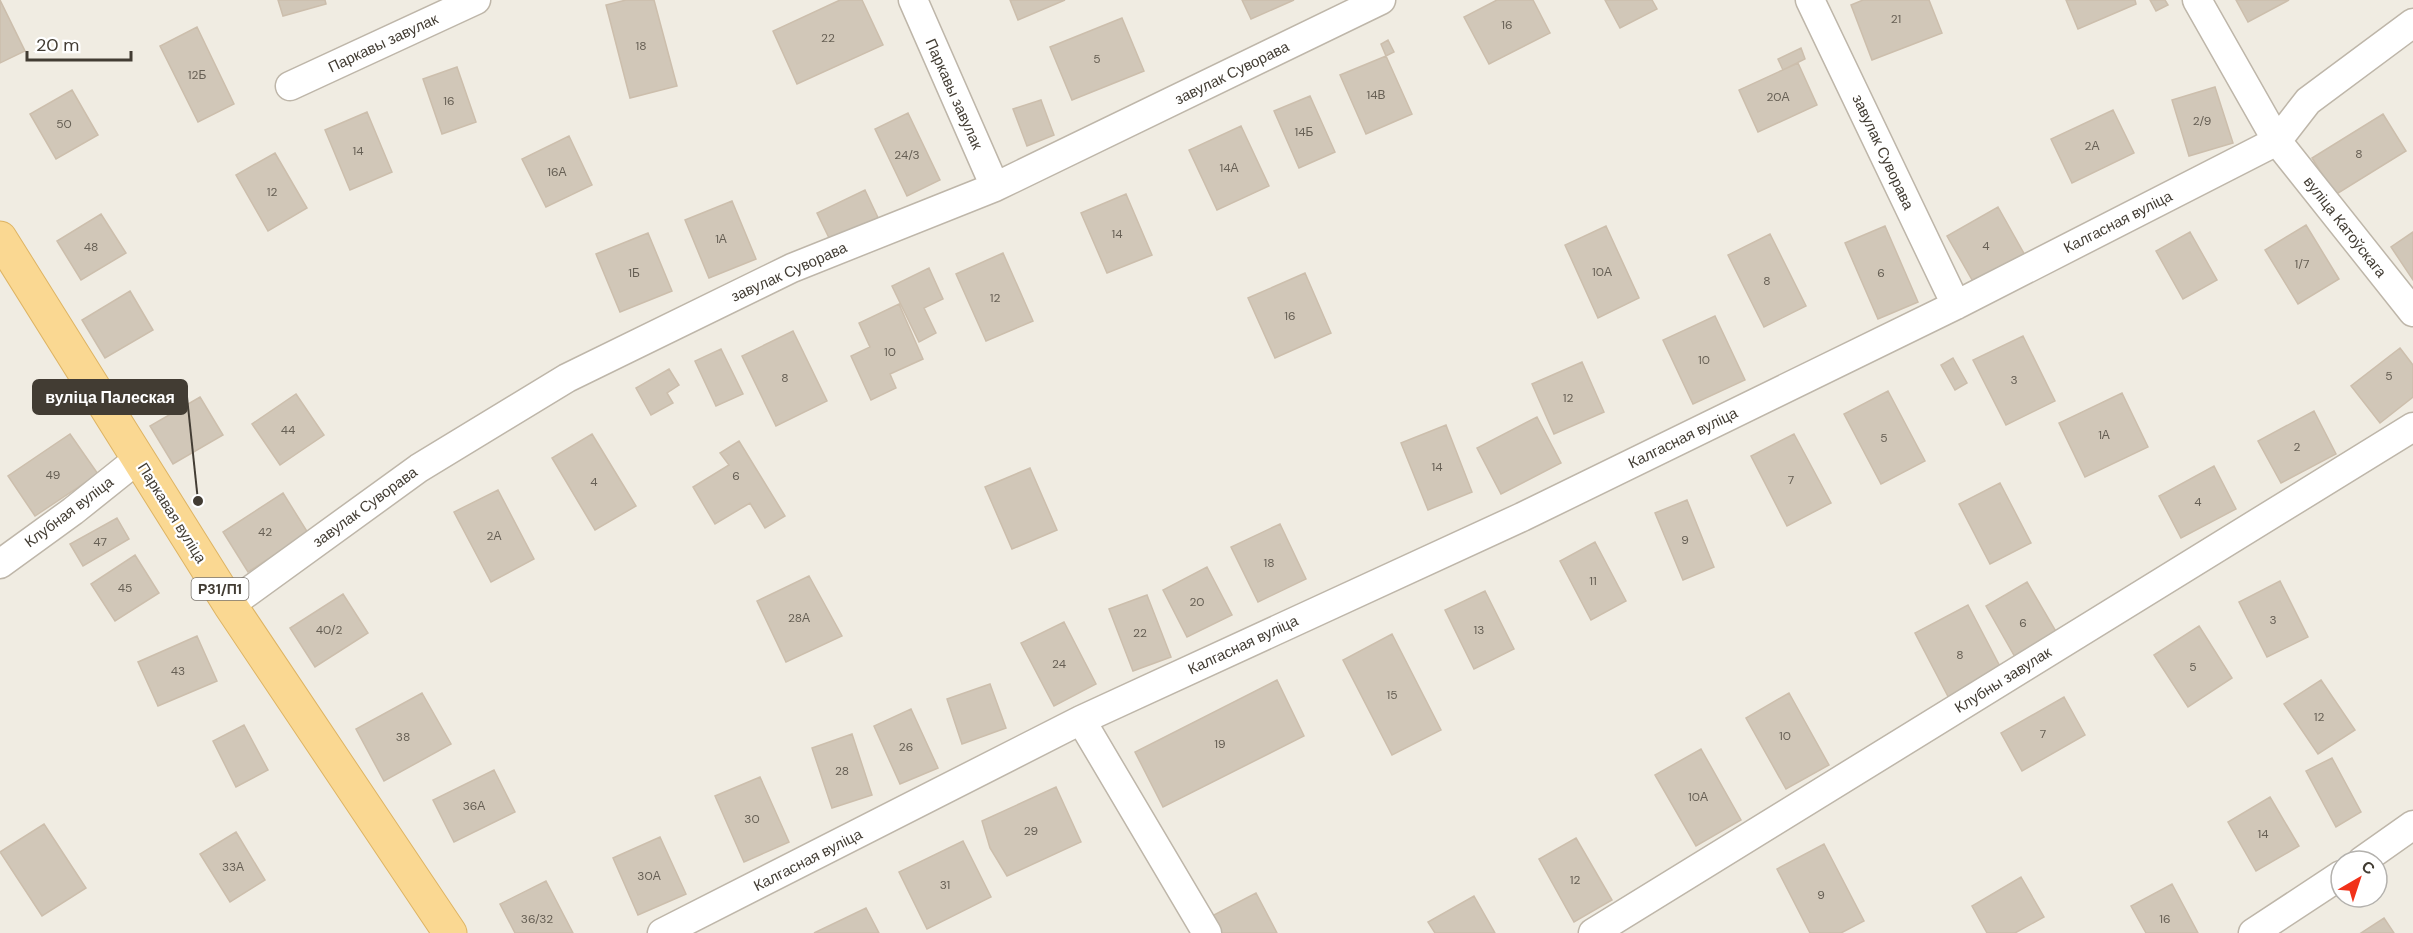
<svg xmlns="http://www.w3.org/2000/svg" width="2413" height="933" font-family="'DM Sans',sans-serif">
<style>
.building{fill:#d1c7b8;stroke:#ccbeac;stroke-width:1.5}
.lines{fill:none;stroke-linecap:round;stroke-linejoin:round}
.minor-casing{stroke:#beb6a9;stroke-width:31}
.primary-casing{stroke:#deb463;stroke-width:35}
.minor{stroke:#fff;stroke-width:28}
.primary{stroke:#fad892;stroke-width:33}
.labels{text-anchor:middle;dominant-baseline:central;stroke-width:4.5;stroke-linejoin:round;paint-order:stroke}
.number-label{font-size:12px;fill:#665f54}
.shield{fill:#fff;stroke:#7b7670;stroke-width:1.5}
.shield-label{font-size:14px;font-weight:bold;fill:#423c33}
.street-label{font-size:15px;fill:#423c33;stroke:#fff}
.leader{fill:none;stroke:#423c33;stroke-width:2}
.callout-dot{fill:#423c33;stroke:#fff;stroke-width:2}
.callout{fill:#423c33;stroke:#423c33;stroke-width:2}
.callout-label{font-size:16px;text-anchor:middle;font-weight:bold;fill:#fff}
</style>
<rect width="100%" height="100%" fill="#f0ece2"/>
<!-- building -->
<path class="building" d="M0,0L25,51L0,63Z
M278,0H325L326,4L283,16Z
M626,0H654L677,86L630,98L606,5Z
M840,0H862L883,45L797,84L773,31Z
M1010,0H1065L1018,20Z
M1242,0H1294L1251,19Z
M1497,0H1533L1550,33L1489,64L1464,17Z
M1605,0H1652L1657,9L1620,28Z
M1863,0H1929L1942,33L1872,60L1851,5Z
M2066,0H2135L2136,4L2078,29Z
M2150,0H2165L2168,5L2156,11Z
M2236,0H2289L2248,22Z
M1122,18L1144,71L1072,100L1050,47Z
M197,27L234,104L198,122L160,46Z
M1388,40L1394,52L1386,56L1381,44Z
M1801,48L1805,59L1783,70L1778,59Z
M1386,56L1412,114L1366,134L1340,75Z
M1798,63L1817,105L1758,132L1739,90Z
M457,67L476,122L442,134L423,79Z
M2215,87L2233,143L2189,156L2172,100Z
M72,90L98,135L56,159L30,114Z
M1310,96L1335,152L1299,168L1274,111Z
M1041,100L1054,135L1027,146L1013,109Z
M2113,110L2134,153L2072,183L2051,139Z
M367,112L392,172L350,190L325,130Z
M908,113L940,180L907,196L875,129Z
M2383,114L2406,151L2335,195L2312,158Z
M1241,126L1269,186L1217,210L1189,150Z
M569,136L592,185L546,207L522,159Z
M275,153L307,208L268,231L236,175Z
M865,190L880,222L832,244L817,213Z
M1126,194L1152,255L1107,273L1081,213Z
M732,201L756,259L709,278L685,220Z
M1998,207L2026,257L1975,285L1947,236Z
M101,214L126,253L81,280L57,241Z
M2306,225L2339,279L2298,304L2265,250Z
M1606,226L1639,298L1598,318L1565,245Z
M1885,226L1918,302L1878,319L1845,243Z
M2190,232L2217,280L2183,299L2156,251Z
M2413,232V280L2391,247Z
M648,233L672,291L620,312L596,254Z
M1770,234L1806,306L1764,327L1728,255Z
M1003,253L1033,321L986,341L956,274Z
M929,268L943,299L924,308L936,333L919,342L892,286Z
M1305,273L1331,333L1275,358L1248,298Z
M130,291L153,330L105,358L82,320Z
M899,304L923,359L890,374L896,388L871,400L851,356L870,347L859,323Z
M1715,316L1745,380L1693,404L1663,340Z
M793,331L827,401L776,426L742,356Z
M2023,336L2055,401L2006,425L1973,360Z
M2400,348L2413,365V397L2380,423L2351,386Z
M721,349L743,394L716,406L695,361Z
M1953,358L1967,383L1955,390L1941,365Z
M1582,362L1604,412L1554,434L1532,384Z
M669,369L679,385L667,393L673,403L651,415L636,388Z
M1888,391L1925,461L1881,484L1844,414Z
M2122,393L2148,447L2085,477L2059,423Z
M296,394L324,435L280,465L252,424Z
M200,397L223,435L173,464L150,426Z
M2314,411L2336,454L2281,483L2258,441Z
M1537,417L1561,463L1501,494L1477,448Z
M1446,425L1472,492L1428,510L1401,443Z
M70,434L98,474L35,516L8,476Z
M592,434L636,506L595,530L552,458Z
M1794,434L1831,503L1787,526L1751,456Z
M739,441L785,516L765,528L750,503L715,524L693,487L729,465L720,453Z
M2214,466L2236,509L2181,538L2159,496Z
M1030,468L1057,530L1012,549L985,487Z
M2000,483L2031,543L1990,564L1959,504Z
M498,490L534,559L491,582L454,512Z
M283,493L308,533L248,572L223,532Z
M1687,500L1714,567L1683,580L1655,513Z
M117,518L129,539L83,566L70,544Z
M1280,524L1306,579L1258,602L1231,547Z
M1595,542L1626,601L1591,620L1560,561Z
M135,555L159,593L115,621L91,584Z
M1207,567L1232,615L1187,637L1163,590Z
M809,576L842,636L786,662L757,601Z
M2280,581L2308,637L2267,657L2239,602Z
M2027,582L2061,640L2019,664L1986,606Z
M1485,591L1514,649L1474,669L1445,610Z
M343,594L368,633L315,667L290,628Z
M1147,595L1171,657L1133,671L1109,609Z
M1968,605L2006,678L1953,706L1915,633Z
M1064,622L1096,684L1054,706L1021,643Z
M2199,626L2232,678L2188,707L2154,655Z
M1392,634L1441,730L1392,755L1343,660Z
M197,636L217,681L158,706L138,662Z
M1277,680L1304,736L1163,807L1135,752Z
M2321,680L2355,730L2318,754L2284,704Z
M990,684L1006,728L962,744L947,699Z
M422,693L451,744L384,781L356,729Z
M1789,693L1829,765L1786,789L1746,718Z
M2064,697L2085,735L2022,771L2001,733Z
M911,709L938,768L900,784L874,726Z
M244,725L268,770L236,787L213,741Z
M852,734L872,795L832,808L812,748Z
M1701,749L1741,820L1696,846L1655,775Z
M2332,758L2361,812L2336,827L2306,771Z
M494,770L515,812L454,842L433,800Z
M760,777L789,842L744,862L715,796Z
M1056,787L1081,842L1007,876L990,848L982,821Z
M2270,797L2299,846L2256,871L2228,822Z
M44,824L86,888L42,916L0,852Z
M236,832L265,880L230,902L200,854Z
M660,837L686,894L638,915L613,858Z
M1576,838L1612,900L1574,922L1539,859Z
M963,841L991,897L927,929L899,872Z
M1824,844L1864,921L1841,933H1810L1777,869Z
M2021,877L2044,917L2015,933H1987L1972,906Z
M546,881L573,933H515L500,904Z
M2172,884L2198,933H2146L2131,906Z
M1256,893L1277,933H1219L1210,917Z
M1474,896L1495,933H1435L1428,922Z
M866,908L879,933H814Z
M2384,918L2394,933H2361Z"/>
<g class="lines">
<!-- minor casing -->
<g class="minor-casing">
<path id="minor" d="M913,0L995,187
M1810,0L1956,305
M2197,0L2277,141L2413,312
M290,86L476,0
M0,564L73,511L138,459
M230,605L419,468L567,378L792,268L995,187L1381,0
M1081,720L1207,933
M2362,861L2413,825
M662,933L1081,720L1522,517L1956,305L2277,141L2308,101L2413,23
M1593,933L2413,427
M2253,933L2341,875"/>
</g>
<!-- primary casing -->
<g class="primary-casing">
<path id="primary" d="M0,238L230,605L450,933"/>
</g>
<!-- minor -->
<use href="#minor" class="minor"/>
<!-- primary -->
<use href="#primary" class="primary"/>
</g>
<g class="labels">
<!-- number labels -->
<g class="number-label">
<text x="1896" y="19">21</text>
<text x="1507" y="25">16</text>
<text x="828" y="38">22</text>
<text x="641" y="46">18</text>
<text x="1097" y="59">5</text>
<text x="197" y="75">12Б</text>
<text x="1376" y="95">14В</text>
<text x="1778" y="97">20А</text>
<text x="449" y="101">16</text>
<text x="2202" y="121">2/9</text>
<text x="64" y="124">50</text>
<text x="1304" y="132">14Б</text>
<text x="2092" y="146">2А</text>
<text x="358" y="151">14</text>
<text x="2359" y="154">8</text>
<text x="907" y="155">24/3</text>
<text x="1229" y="168">14А</text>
<text x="557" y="172">16А</text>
<text x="272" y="192">12</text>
<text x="1117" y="234">14</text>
<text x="721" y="239">1А</text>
<text x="1986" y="246">4</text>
<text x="91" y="247">48</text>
<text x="2302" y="264">1/7</text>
<text x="1602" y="272">10А</text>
<text x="634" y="273">1Б</text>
<text x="1881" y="273">6</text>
<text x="1767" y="281">8</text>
<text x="995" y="298">12</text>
<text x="1290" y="316">16</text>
<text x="890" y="352">10</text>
<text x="1704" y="360">10</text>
<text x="2389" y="376">5</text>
<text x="785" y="378">8</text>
<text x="2014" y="380">3</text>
<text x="1568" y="398">12</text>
<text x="288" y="430">44</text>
<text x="2104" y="435">1А</text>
<text x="1884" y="438">5</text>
<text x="2297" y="447">2</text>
<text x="1437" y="467">14</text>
<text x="53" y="475">49</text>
<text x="736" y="476">6</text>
<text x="1791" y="480">7</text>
<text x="594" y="482">4</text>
<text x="2198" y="502">4</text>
<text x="265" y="532">42</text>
<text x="494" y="536">2А</text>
<text x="1685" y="540">9</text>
<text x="100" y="542">47</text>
<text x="1269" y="563">18</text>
<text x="1593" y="581">11</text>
<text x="125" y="588">45</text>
<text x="1197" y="602">20</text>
<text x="799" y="618">28А</text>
<text x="2273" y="620">3</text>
<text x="2023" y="623">6</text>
<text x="329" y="630">40/2</text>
<text x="1479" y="630">13</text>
<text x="1140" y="633">22</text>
<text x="1960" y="655">8</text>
<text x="1059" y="664">24</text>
<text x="2193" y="667">5</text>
<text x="178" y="671">43</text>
<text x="1392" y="695">15</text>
<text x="2319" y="717">12</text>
<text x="2043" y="734">7</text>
<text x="1785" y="736">10</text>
<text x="403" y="737">38</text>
<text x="1220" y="744">19</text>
<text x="906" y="747">26</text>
<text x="842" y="771">28</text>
<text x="1698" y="797">10А</text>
<text x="474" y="806">36А</text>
<text x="752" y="819">30</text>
<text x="1031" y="831">29</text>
<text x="2263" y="834">14</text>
<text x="233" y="867">33А</text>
<text x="649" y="876">30А</text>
<text x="1575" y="880">12</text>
<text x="945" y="885">31</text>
<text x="1821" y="895">9</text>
<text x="537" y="919">36/32</text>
<text x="2165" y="919">16</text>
</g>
<!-- shield labels -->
<rect class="shield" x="191.5" y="578" width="57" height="22" rx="4.5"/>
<g class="shield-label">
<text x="220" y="589">Р31/П1</text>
</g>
<!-- street labels -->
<g class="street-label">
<text transform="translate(383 43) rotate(-25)">Паркавы завулак</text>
<text transform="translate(1232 73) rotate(-26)">завулак Суворава</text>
<text transform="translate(954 94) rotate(66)">Паркавы завулак</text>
<text transform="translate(1883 152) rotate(65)">завулак Суворава</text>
<text transform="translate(2118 222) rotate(-27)">Калгасная вуліца</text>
<text transform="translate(2345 227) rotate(52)">вуліца Катоўскага</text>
<text transform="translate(789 272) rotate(-24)">завулак Суворава</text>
<text transform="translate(1683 438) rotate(-26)">Калгасная вуліца</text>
<text transform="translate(365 507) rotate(-36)">завулак Суворава</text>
<text transform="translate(69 512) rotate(-37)">Клубная вуліца</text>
<text transform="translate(172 513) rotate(58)">Паркавая вуліца</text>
<text transform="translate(1243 645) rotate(-25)">Калгасная вуліца</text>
<text transform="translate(2003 680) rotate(-32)">Клубны завулак</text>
<text transform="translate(808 860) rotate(-27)">Калгасная вуліца</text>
</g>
</g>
<!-- callouts -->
<path class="leader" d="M198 501L187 397"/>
<circle class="callout-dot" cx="198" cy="501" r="6"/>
<rect class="callout" x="33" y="380" width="154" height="34" rx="6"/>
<g class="callout-label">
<text x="110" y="403">вуліца Палеская</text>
</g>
<!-- north arrow -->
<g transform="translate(2359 879) rotate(39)"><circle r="28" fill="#ffffff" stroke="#b3b1ad" stroke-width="1.5"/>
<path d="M0-4.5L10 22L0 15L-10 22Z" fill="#f13119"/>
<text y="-9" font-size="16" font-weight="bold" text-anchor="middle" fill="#423c33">С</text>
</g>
<!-- scale -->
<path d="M27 51v9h104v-9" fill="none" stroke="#423c33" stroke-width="3"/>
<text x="36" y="51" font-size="18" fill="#423c33" stroke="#ffffff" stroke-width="4.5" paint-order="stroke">20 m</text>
</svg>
